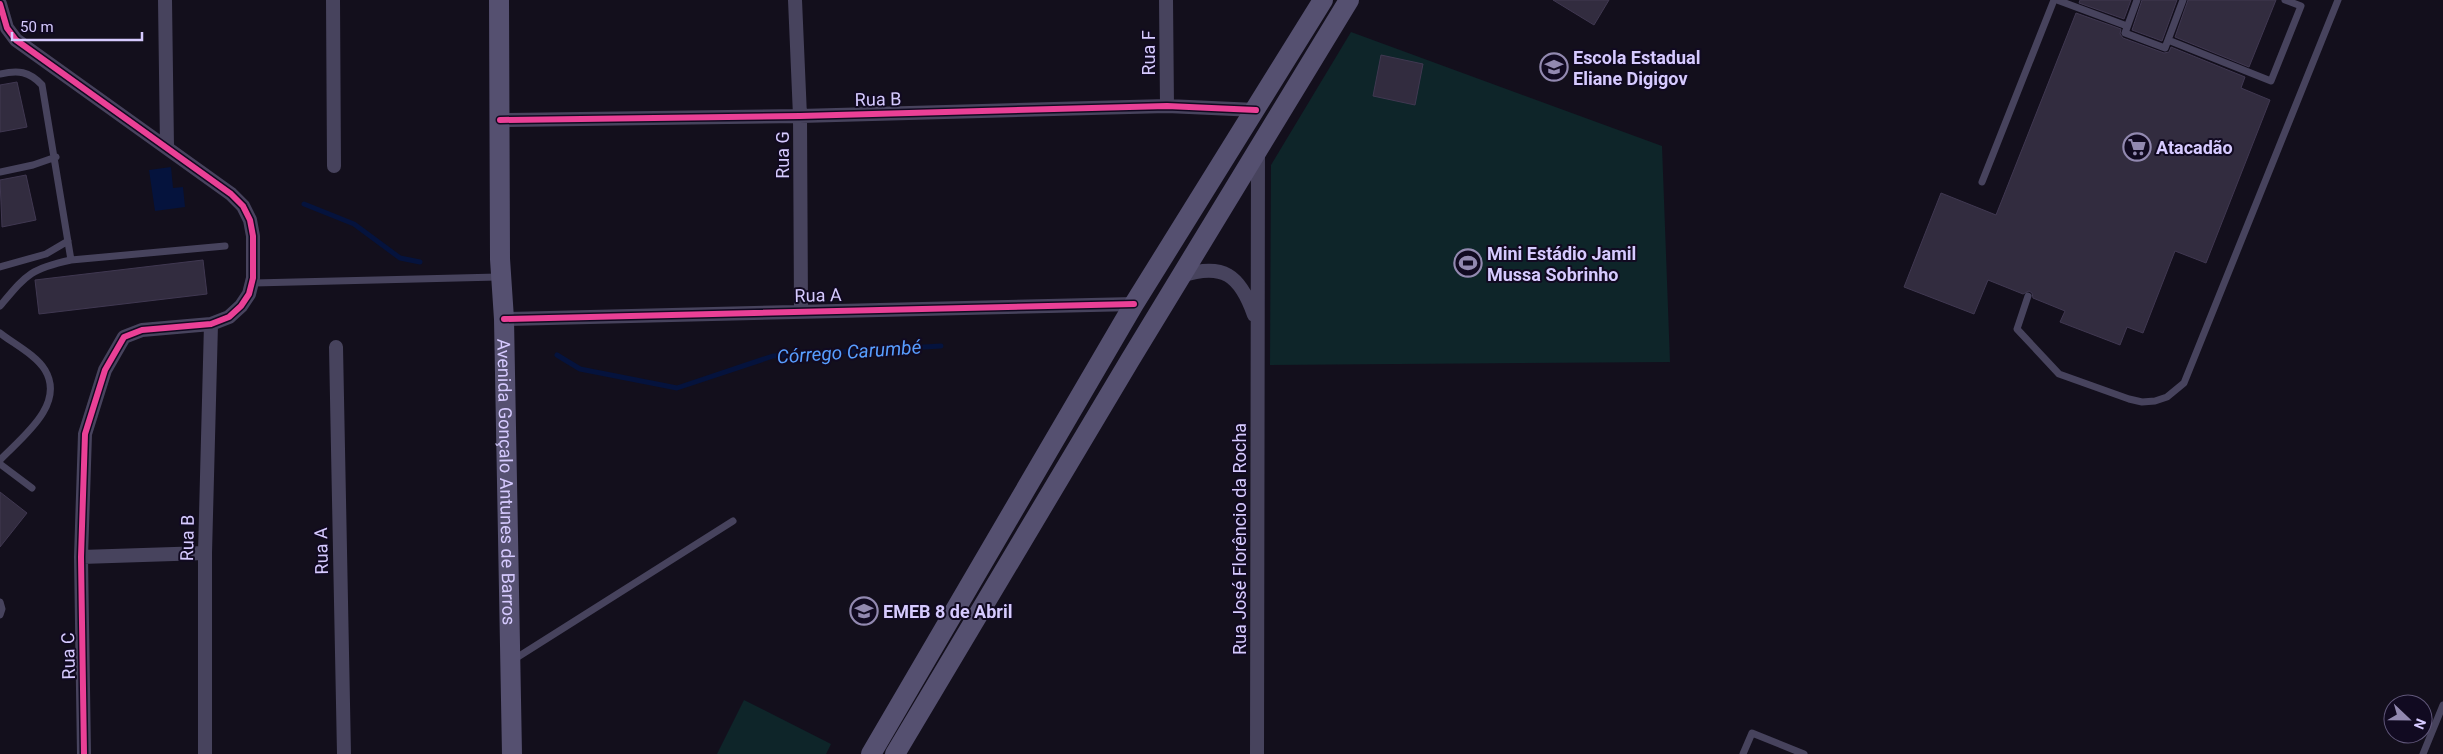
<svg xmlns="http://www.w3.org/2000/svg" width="2443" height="754" font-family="Roboto,sans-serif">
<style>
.green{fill:#0e2529}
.water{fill:#05133d}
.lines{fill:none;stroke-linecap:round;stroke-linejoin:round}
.stream{stroke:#05133d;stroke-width:5}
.building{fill:#322c3f;stroke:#403851}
.service{stroke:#47435d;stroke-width:7}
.minor{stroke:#47435d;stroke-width:14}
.secondary{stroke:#555070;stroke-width:20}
.cycleway-casing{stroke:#110a21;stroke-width:9}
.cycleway{stroke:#ea4096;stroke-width:6}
.labels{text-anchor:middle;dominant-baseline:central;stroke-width:4;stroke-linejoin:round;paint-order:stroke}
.street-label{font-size:18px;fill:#d6caff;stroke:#110a21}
.poi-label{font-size:18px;font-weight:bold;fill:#d6caff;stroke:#110a21;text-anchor:start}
.water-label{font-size:19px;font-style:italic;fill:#589eff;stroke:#110a21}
</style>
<rect width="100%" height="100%" fill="#130f1c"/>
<!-- green -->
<path class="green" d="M1351,32L1662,146L1670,362L1270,365L1271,165Z
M744,700L831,744L826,754H717Z"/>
<!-- water -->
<path class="water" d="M171,167L173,188L183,187L185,207L155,211L149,170Z"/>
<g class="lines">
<!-- stream -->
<path class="stream" d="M304,204L354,224L400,258L420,262
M557,355L580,369L677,388L773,356L941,346"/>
</g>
<!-- building -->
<path class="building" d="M1553,0H1609L1594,25Z
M2080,0H2131L2124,19L2079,3Z
M2142,0H2177L2162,41L2132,30Z
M2188,0H2276L2249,67L2175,37Z
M2076,13L2121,29L2120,34L2123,38L2164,53L2169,52L2171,47L2245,77L2241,88L2270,100L2206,263L2175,251L2143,333L2127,327L2120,345L2060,322L2065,311L2033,298L2032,293L2029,291L2023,294L1988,280L1974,314L1904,287L1941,193L1996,215Z
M1381,55L1423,64L1415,105L1373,96Z
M17,82L27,127L0,132V85Z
M26,175L36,220L2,227L0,180Z
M203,260L207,294L39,314L35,280Z
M0,492L27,513L0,547Z"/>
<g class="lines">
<!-- service -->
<path class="service" d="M2057,0L2127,26
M2137,0L2125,33L2165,48L2183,0
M2168,40L2271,81L2301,6L2285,0
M0,74C18,70 29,71 42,85L71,260L225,246
M0,172L33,165L56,157
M1982,182L2054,0
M0,267L46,254L68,241
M252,283L498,277
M2028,296L2017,329L2059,374L2129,399L2142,402L2155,401L2167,397L2184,383L2338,0
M0,306C27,274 30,269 71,260
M0,333C14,344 36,355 45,370C66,405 21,438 0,460
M0,464L32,488
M0,602L2,609L0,615
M513,660L733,521
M1743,754L1752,733L1804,754
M2423,754L2443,705"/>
<!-- minor -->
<path class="minor" d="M165,0L167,147
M333,0L334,166
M795,0L800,116L801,311
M1166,0L1167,106
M0,4L7,28L16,40L231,194L243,206L250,220L253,236V278L249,294L241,306L229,317L211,324L142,330L124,337L105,370L85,434L81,557L84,754
M500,120L800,116L1167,106L1256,110
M1181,276C1223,262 1240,275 1254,315
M504,319L1134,304
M336,347L344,754
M81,557L205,553
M205,754V553L211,324
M1257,754L1258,150"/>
<!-- secondary -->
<g class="secondary">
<path id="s1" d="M499,0L500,259L504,319L512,754"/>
<path d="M871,754L1134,304L1323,0"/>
<path d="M895,754L1130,360L1349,0"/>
</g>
<!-- cycleway casing -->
<g class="cycleway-casing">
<path id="cycleway" d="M0,4L7,28L16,40L231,194L243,206L250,220L253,236V278L249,294L241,306L229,317L211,324L142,330L124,337L105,370L85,434L81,557L84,754
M500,120L800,116L1167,106L1256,110
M504,319L1134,304"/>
</g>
<!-- cycleway -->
<use href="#cycleway" class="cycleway"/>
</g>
<!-- icons -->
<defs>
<g id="school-ring" transform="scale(1.4375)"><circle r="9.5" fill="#110a21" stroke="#9289b0" stroke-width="1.5"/><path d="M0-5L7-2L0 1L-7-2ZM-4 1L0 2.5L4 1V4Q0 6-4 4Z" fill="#9289b0"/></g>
<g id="supermarket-ring" transform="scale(1.4375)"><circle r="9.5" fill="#110a21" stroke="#9289b0" stroke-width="1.5"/><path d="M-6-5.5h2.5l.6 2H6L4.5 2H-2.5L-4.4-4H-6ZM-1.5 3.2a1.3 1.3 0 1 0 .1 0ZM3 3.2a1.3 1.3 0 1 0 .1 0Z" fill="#9289b0"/></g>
<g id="stadium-ring" transform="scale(1.4375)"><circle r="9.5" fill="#110a21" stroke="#9289b0" stroke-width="1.5"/><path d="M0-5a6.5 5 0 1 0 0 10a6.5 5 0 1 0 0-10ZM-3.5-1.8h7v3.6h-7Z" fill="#9289b0"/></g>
</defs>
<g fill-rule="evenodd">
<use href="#school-ring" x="1554" y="67"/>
<use href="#supermarket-ring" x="2137" y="147"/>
<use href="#stadium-ring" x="1468" y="263"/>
<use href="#school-ring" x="864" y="611"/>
</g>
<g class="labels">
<!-- street labels -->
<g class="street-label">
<text transform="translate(1148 53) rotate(-90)">Rua F</text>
<text transform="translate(878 99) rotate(-1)">Rua B</text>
<text transform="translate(782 155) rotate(-90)">Rua G</text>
<text transform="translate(818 295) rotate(-1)">Rua A</text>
<text stroke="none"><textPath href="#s1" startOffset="482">Avenida Gonçalo Antunes de Barros</textPath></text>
<text transform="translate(187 538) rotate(-89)">Rua B</text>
<text transform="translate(1239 539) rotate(-90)">Rua José Florêncio da Rocha</text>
<text transform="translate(321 551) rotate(-91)">Rua A</text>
<text transform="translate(68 656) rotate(-91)">Rua C</text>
</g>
<!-- poi labels -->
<g class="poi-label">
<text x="1573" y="57">Escola Estadual<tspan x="1573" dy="21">Eliane Digigov</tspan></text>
<text x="2156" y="147">Atacadão</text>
<text x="1487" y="253">Mini Estádio Jamil<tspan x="1487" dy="21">Mussa Sobrinho</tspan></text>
<text x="883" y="611">EMEB 8 de Abril</text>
</g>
<!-- water labels -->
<g class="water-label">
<text transform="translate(849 352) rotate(-4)">Córrego Carumbé</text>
</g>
</g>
<!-- north arrow -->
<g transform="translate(2408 719) rotate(112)"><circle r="24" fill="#110a21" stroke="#60577a"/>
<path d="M0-4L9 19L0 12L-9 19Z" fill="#9289b0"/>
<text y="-8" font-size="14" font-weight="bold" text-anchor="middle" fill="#d6caff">N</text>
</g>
<!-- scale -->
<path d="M12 32v8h130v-8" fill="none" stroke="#d6caff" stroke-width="2.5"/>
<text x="20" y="32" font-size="15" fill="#d6caff" stroke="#110a21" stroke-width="4" paint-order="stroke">50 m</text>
</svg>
